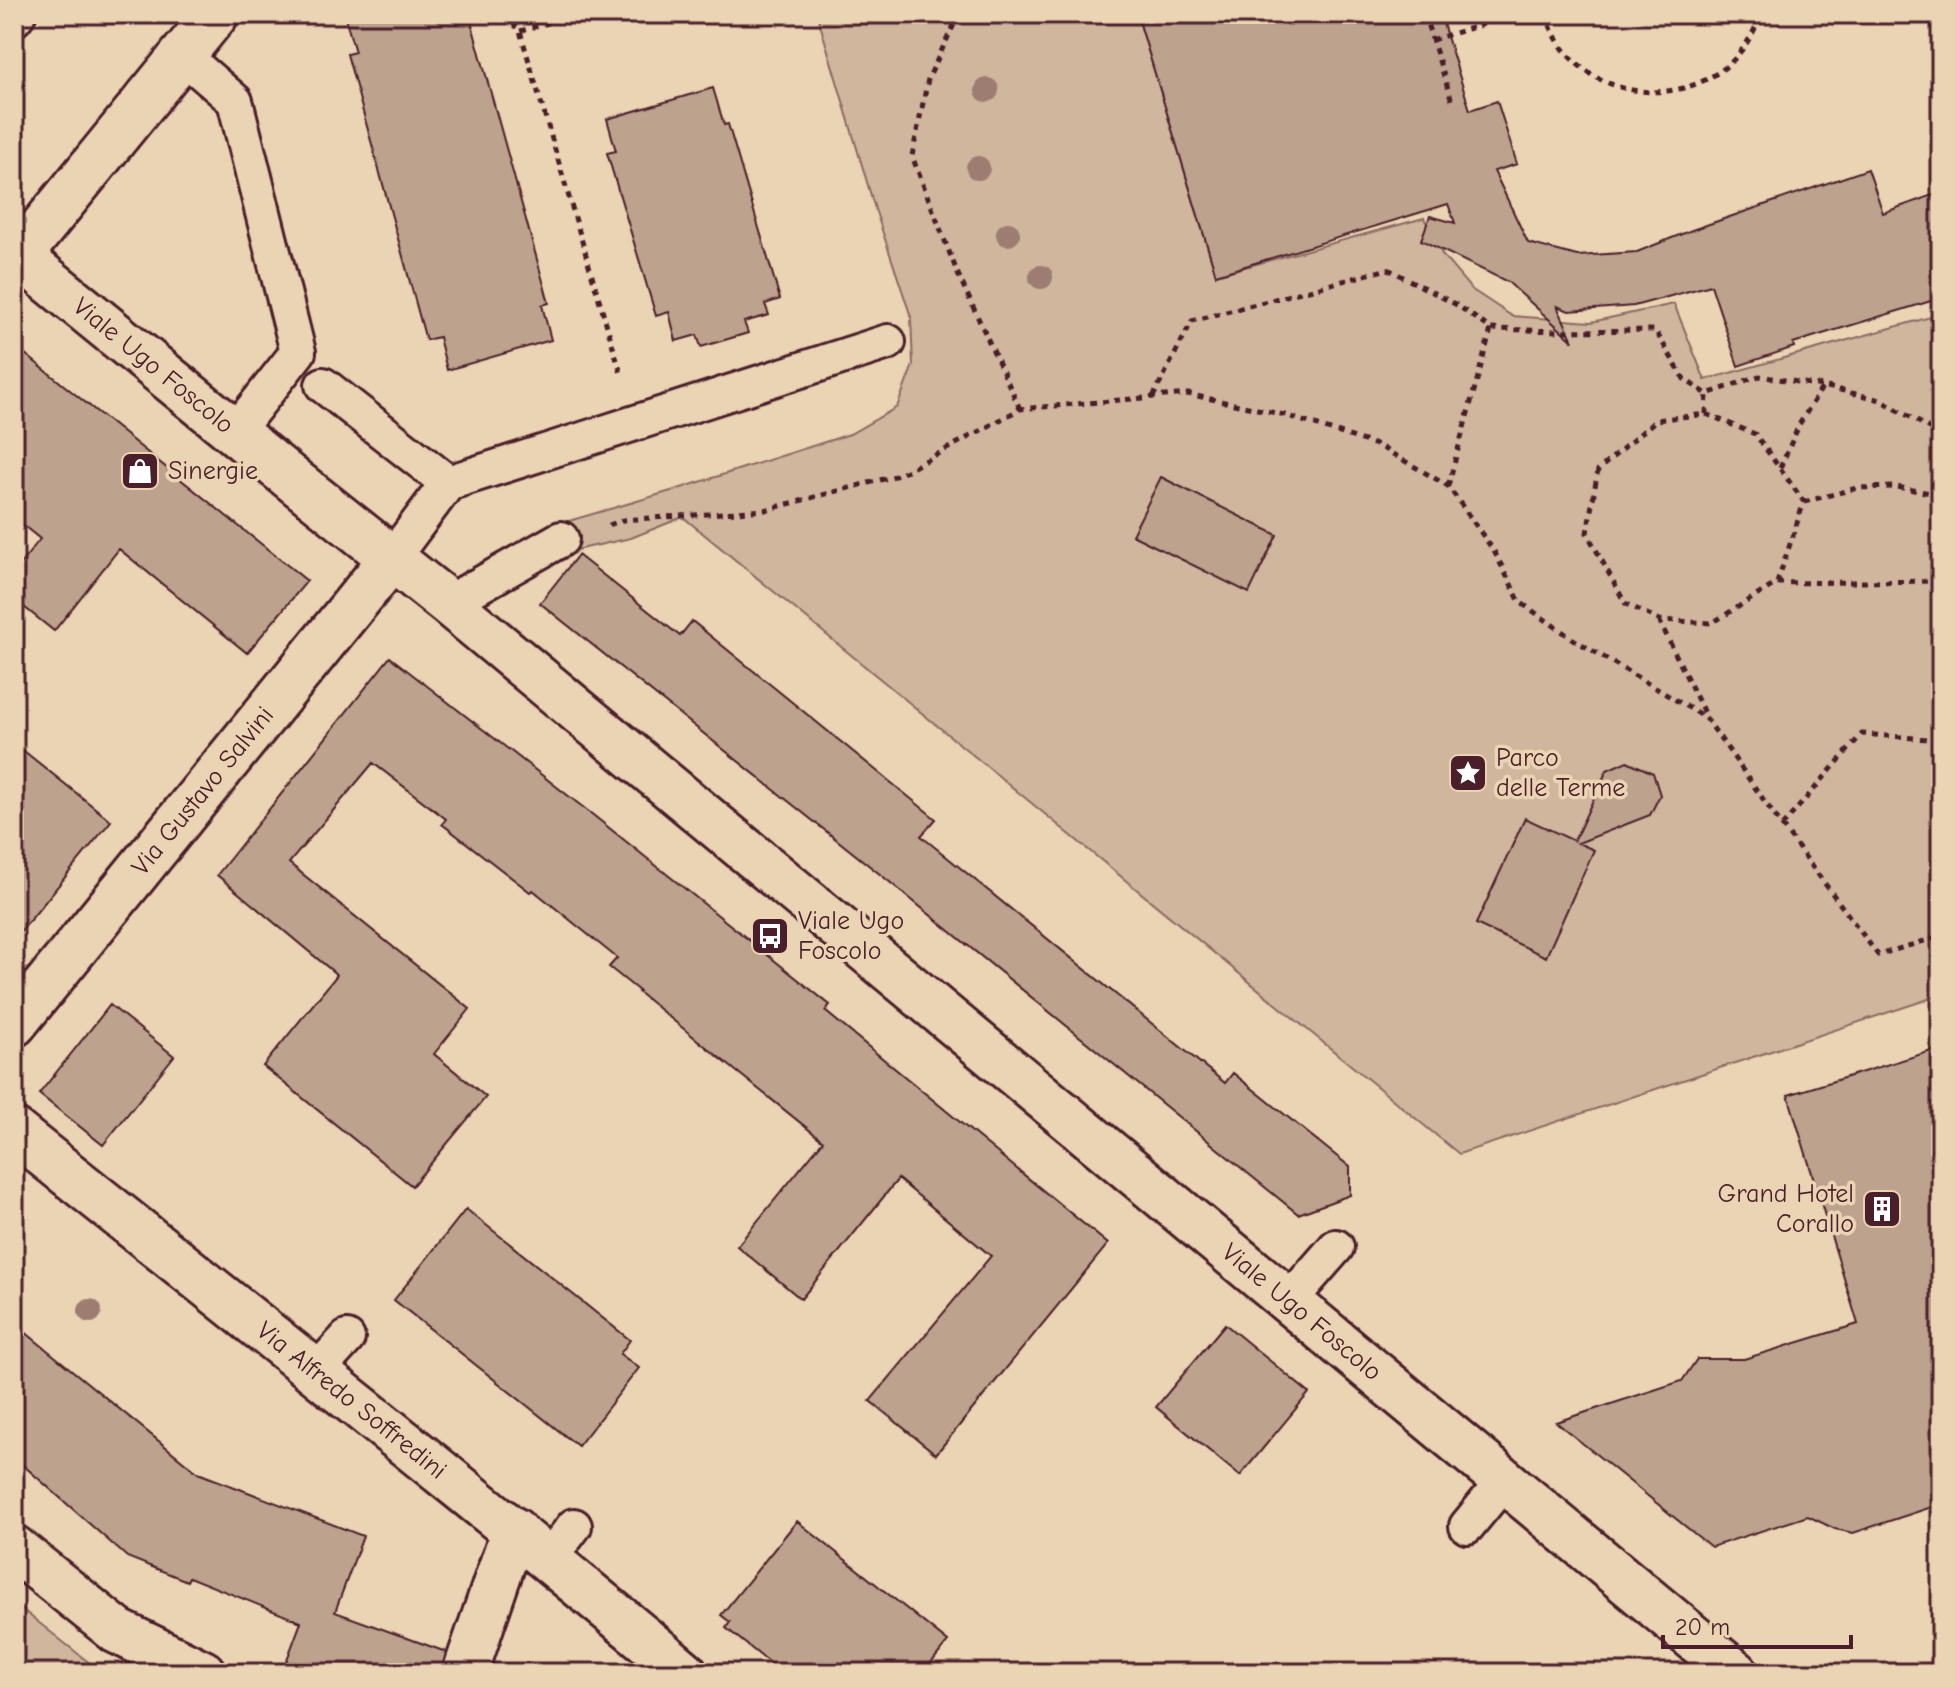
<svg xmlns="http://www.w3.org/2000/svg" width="1955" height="1687" font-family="'Comic Neue',sans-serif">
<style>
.green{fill:#cfb69d;stroke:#8c6a64;stroke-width:2}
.building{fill:#bda28d;stroke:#4a1f2b;stroke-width:2}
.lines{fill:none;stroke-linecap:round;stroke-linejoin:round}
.service-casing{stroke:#4a1f2b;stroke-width:40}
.minor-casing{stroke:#4a1f2b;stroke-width:50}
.path{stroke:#4a1f2b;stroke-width:5;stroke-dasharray:6 6;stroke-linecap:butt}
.service{stroke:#ead4b3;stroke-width:34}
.minor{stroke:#ead4b3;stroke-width:44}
.tree{fill:#9d7d72}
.labels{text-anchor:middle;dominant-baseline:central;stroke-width:7;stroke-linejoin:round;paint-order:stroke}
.street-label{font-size:26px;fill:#4a1f2b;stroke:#ead4b3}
.poi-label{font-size:26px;fill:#4a1f2b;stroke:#ead4b3;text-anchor:start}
</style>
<rect width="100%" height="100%" fill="#ead4b3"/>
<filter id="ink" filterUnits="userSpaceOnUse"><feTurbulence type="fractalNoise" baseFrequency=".0125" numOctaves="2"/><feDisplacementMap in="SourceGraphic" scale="16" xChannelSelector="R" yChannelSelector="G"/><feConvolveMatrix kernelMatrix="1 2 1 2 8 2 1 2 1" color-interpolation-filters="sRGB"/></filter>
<g filter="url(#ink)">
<!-- green -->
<path class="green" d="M817,14H1137L1216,275L1424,218L1443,256L1471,289L1512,316L1591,322L1674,304L1705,380L1941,314V995L1459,1154L683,517L631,538L571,551L562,523L678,489L850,434L897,407L913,365L911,317L875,209Z
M14,1603L96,1668L106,1673H14Z"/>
<!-- building -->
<path class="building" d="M344,14H469L549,303L542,305L551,340L447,370L439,337L426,340L347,54L355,52Z
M1137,14H1440L1470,110L1497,101L1517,164L1494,171L1528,243L1577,256L1637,252L1692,230L1868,169L1883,213L1941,192V298L1793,343L1794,347L1738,366L1711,285L1634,306L1569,311L1557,306L1573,341L1508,282L1421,240L1430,216L1455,223L1448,204L1216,275Z
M713,88L724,125L728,124L780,299L765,304L769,315L744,322L748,333L701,347L697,335L676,341L669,312L656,316L607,153L616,151L607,119Z
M14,345L307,581L247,653L119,549L54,631L14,599V572L40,539L14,518Z
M1161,477L1277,535L1249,593L1132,535Z
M578,555L680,636L692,621L936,819L921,836L1225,1083L1233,1073L1350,1167V1195L1298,1214L886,879L540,603Z
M390,657L593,815L830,1005L825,1011L1108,1244L936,1454L870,1401L991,1256L898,1179L801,1299L737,1246L823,1141L638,992L639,991L609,967L617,958L533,890L530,892L442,824L446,819L373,763L289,863L470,1009L434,1054L486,1097L412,1186L263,1066L337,975L217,875Z
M14,743L111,821L14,940Z
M1627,761L1653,773L1660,795L1650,815L1578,843L1594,850L1546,957L1476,924L1525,818L1574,841L1607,770Z
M110,1005L174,1056L103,1145L39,1094Z
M1941,1048V1504L1853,1533L1835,1529L1808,1516L1711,1547L1556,1422L1682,1381L1697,1359H1744L1858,1324L1788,1095Z
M466,1209L630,1340L620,1354L639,1368L578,1446L394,1300Z
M14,1323L198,1473L363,1536L335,1612L446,1652L441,1673H282L301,1622L189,1577L187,1581L127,1557L14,1457Z
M1225,1324L1309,1393L1240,1476L1156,1407Z
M797,1521L948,1642L923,1673H782L726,1628L730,1622L721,1615Z"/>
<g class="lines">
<!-- service casing -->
<g class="service-casing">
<path id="service" d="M14,19L18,14
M183,56L235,101L298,352L235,432
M323,385L448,483
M392,558L448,483L888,342
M448,603L561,539
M1288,1302L1336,1247
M315,1373L347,1338
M1467,1526L1504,1481
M549,1559L574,1526"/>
</g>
<!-- minor casing -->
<g class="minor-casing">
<g id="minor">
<path id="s1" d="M14,252L297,483L448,603L1736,1673"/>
<path d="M19,256L216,14"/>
<path id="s2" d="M14,1024L392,558"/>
<path id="s3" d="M14,1131C238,1311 465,1488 685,1673"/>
<path d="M14,1548L117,1631L203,1673"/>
<path d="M465,1673L514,1530"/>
</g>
</g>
<!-- path -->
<path class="path" d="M505,14L520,31L622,377
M959,14L928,79L912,156L957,272L1020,409
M1424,14L1452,101
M1545,14C1552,31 1560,48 1574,61C1614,99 1679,102 1723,69C1741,56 1753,34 1762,14
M520,31L580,14
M1432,40L1516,14
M1153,397L1192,321L1388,269L1457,305L1491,329L1561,331L1655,330L1684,379L1707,394L1759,376L1823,386L1881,400L1936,432L1941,452
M1706,414L1755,434L1804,502L1777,583L1712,623L1659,620L1625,603L1587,533L1598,470L1656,420Z
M1706,414L1707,394
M1780,468L1800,423L1823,386
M1448,486L1491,329
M1804,502L1857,488L1897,487L1941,495
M609,525L623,520L765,510L899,475L1020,409L1188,394L1285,415L1379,446L1448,486L1494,551L1520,602L1573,639L1706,718L1782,826L1878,955L1941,936
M1777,583L1941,581
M1659,620L1706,717
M1782,826L1862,734L1941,740"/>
<!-- service -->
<use href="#service" class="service"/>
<!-- minor -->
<use href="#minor" class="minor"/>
</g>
<!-- trees -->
<g class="tree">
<circle cx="987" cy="90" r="12"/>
<circle cx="978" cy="168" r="12"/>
<circle cx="1008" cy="234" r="12"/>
<circle cx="1041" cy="277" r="12"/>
<circle cx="90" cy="1311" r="12"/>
</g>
</g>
<!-- icons -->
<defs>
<g id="shop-square" transform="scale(2)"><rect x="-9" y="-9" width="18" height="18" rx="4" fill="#4a1f2b" stroke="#ead4b3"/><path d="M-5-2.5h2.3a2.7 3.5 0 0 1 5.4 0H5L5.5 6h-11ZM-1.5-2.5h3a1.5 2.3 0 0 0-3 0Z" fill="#fff"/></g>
<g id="sight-square" transform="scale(2)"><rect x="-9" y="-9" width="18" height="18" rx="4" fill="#4a1f2b" stroke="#ead4b3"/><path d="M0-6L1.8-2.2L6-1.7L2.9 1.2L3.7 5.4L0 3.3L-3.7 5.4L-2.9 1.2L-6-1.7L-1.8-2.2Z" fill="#fff"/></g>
<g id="bus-square" transform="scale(2)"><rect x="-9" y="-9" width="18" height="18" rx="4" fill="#4a1f2b" stroke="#ead4b3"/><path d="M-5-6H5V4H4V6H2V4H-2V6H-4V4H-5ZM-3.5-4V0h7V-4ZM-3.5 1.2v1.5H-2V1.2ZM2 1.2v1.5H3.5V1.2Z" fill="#fff"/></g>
<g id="building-square" transform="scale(2)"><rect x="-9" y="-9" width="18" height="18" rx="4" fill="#4a1f2b" stroke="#ead4b3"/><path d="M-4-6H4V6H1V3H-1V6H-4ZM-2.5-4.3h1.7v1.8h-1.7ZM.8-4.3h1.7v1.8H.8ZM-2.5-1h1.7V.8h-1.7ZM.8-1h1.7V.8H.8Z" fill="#fff"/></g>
</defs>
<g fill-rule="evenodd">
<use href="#shop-square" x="140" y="471"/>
<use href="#sight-square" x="1468" y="773"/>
<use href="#bus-square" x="770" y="936"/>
<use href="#building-square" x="1882" y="1209"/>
</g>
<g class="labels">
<!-- street labels -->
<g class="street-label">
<text stroke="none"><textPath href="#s1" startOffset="180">Viale Ugo Foscolo</textPath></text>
<text stroke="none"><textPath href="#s2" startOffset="300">Via Gustavo Salvini</textPath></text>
<text stroke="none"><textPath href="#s1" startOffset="1668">Viale Ugo Foscolo</textPath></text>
<text stroke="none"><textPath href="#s3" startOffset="432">Via Alfredo Soffredini</textPath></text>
</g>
<!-- poi labels -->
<g class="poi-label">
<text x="168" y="471">Sinergie</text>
<text x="1496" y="758">Parco<tspan x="1496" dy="30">delle Terme</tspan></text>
<text x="798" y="921">Viale Ugo<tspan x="798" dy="30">Foscolo</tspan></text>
<text x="1854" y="1194" text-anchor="end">Grand Hotel<tspan x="1854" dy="30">Corallo</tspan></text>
</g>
</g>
<!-- margin -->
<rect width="1955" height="1687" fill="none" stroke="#ead4b3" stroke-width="48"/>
<rect x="24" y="24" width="1907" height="1639" fill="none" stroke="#4a1f2b" stroke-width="3" filter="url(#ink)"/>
<!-- scale -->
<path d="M1663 1635v12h188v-12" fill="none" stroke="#4a1f2b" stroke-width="4"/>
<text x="1675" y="1635" font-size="24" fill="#4a1f2b" stroke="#ead4b3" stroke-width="6" paint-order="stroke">20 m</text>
</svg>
